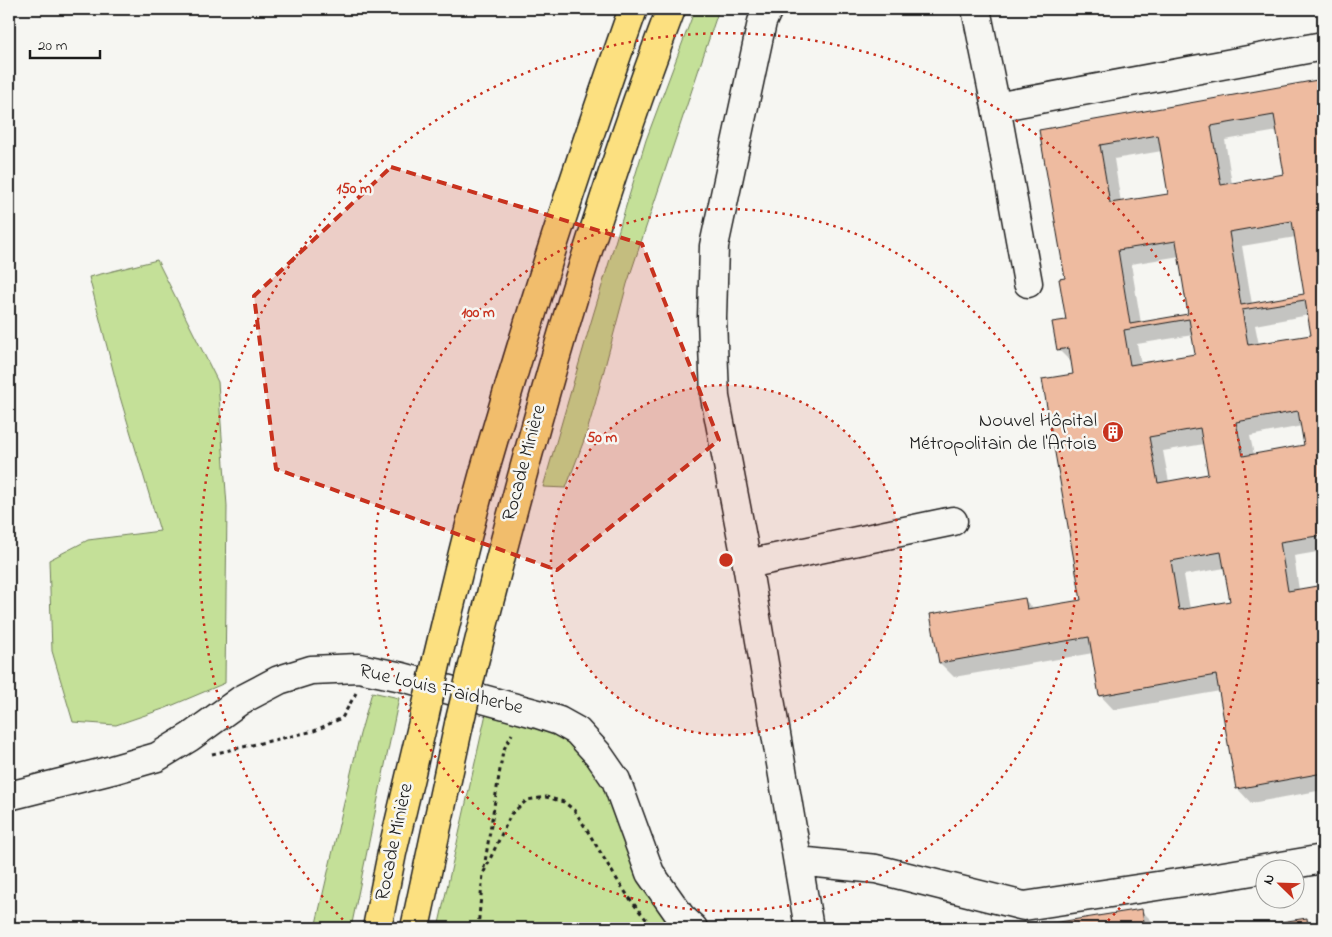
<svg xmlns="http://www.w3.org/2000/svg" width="1332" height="937" font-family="'Indie Flower',sans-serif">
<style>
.green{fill:#c4e098;stroke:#707e5a}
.shadow{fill:#0003;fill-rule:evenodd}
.building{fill:#eebba0;stroke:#1c1c1c;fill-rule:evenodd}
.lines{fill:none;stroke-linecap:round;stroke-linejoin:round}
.minor-casing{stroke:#1c1c1c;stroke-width:31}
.highway-casing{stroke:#1c1c1c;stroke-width:31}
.path{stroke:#1c1c1c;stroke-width:3;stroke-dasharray:4 4;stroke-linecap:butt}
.minor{stroke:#f6f6f2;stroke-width:28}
.highway{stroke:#fce080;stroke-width:28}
.highway-bridge-casing{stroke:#1c1c1c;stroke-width:31;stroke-linecap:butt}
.highway-bridge{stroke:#fce080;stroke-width:28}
.marked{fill:#c8321e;fill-opacity:0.2;stroke:#c8321e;stroke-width:4;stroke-dasharray:10 6;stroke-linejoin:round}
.ring{fill:none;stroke:#c8321e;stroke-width:2.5;stroke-dasharray:2.5 5}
.labels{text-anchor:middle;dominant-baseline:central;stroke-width:5;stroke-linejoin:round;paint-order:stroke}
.poi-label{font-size:20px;fill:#1c1c1c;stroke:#f6f6f2;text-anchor:end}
.street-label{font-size:20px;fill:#1c1c1c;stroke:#f6f6f2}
.centre{fill:#c8321e;stroke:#f6f6f2;stroke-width:2.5}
.ring-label{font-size:15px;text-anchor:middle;font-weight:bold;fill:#c8321e;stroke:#f6f6f2;stroke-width:5;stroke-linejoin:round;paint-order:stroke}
</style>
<rect width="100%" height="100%" fill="#f6f6f2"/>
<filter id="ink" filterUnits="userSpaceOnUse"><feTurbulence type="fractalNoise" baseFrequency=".02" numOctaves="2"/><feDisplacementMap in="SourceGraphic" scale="10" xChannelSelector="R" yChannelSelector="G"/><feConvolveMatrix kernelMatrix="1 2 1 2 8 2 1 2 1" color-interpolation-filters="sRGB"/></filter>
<g filter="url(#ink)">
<!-- green -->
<path class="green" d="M695,9H719L627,284L595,404L586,435L566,488L543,487L591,322L646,140Z
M157,260L218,382L227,506L225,683L166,708L116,725L73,722L52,651L49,560L88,540L160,531L120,397L89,277Z
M372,692L399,698L351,928H315L360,734Z
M487,709L548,727L577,747L601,772L681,928H438Z"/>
<!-- shadow -->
<path class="shadow" d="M1323,81V551L1294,556L1299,590L1323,586V790L1251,803L1237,788L1220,691L1114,710L1100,695L1093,653L954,677L940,663L1024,599L1034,609L1082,601L1073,364L1058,349L1067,321V279L1041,132ZM1278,131L1285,175L1232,184L1225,140ZM1162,151L1169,195L1121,203L1114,159ZM1296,237L1305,295L1252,304L1242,246ZM1180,256L1190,315L1141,323L1131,264ZM1309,315L1312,336L1259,345L1255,325ZM1193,335L1196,355L1141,365L1137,344ZM1302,426L1306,446L1254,455L1250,436ZM1204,444L1209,475L1169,482L1163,451ZM1225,568L1231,602L1190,609L1184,575Z
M1141,910L1156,925V928H1029Z
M1306,919L1316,928H1250Z"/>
<!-- building -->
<path class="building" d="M1323,79V535L1280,542L1288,591L1323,585V773L1236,789L1216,675L1099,696L1089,637L939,663L930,614L1025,598L1027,609L1081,600L1042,379L1073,374L1069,348L1057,350L1052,322L1066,320L1059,279L1065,278L1039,130ZM1274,115L1284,174L1221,185L1211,126ZM1158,135L1168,194L1110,203L1100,145ZM1292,221L1304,294L1241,305L1229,232ZM1176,241L1188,314L1130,324L1118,250ZM1305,300L1311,335L1248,345L1242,310ZM1189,319L1195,354L1130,365L1124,330ZM1298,411L1304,445L1243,456L1236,422ZM1200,428L1208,474L1158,483L1149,437ZM1221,552L1230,601L1179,610L1171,561Z
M1142,909L1145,928H1021Z
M1307,918L1308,928H1242Z"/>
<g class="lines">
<!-- minor casing -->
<g class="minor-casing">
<path id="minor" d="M768,9L762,22L714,246L712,318L715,397L747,564L809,928
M976,9L996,107L1028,283
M996,107L1323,46
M747,564L953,521
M9,796L112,770L157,757L190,737L241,700L279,680L311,670L359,668L402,677L538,714L559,721L577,731L598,754L616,780L650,873L681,917L693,928
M798,861L876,869L1024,906L1217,877L1323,859"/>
</g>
<!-- highway casing -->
<g class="highway-casing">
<path id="highway" d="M437,660C453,594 468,528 487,462C531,310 580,158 633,9
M473,666C528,444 590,223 671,9
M377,928L392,853L424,718
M415,928L459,724"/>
</g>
<!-- path -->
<path class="path" d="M212,754L314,731L342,718L356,693
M484,868L503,751L512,734
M478,928L483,874L511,814L527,800L546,797L564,802L574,810C601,850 620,892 654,928"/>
<!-- minor -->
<use href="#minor" class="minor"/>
<!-- highway -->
<use href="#highway" class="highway"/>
<!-- highway-bridge casing -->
<g class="highway-bridge-casing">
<path id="highway-bridge" d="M424,718L437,660
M459,724L473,666"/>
</g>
<!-- highway-bridge -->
<use href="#highway-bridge" class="highway-bridge"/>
</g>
</g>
<!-- marked area -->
<path class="marked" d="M391,167L642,244L719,440L557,570L276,469L254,296Z"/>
<!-- distance rings -->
<circle cx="726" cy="560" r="175" fill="#c8321e" fill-opacity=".12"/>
<g class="ring">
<circle cx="726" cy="560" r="175"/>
<circle cx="726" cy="560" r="351"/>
<path d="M348 925A526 526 0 1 1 1104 925"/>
</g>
<!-- icons -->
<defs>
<g id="building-disc" transform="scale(1.125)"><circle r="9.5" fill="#c8321e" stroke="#f6f6f2"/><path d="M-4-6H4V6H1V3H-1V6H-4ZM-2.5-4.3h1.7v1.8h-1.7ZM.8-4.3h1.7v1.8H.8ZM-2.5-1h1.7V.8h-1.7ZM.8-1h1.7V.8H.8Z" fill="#fff"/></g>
</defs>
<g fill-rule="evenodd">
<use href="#building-disc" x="1113" y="432"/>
</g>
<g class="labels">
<!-- poi labels -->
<g class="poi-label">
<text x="1097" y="421">Nouvel Hôpital<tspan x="1097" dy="23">Métropolitain de l'Artois</tspan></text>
</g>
<!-- street labels -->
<g class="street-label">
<text transform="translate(525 463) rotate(-75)">Rocade Minière</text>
<text transform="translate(441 690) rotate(13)">Rue Louis Faidherbe</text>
<text transform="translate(395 842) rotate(-78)">Rocade Minière</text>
</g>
</g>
<circle cx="726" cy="560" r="8" class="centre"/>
<g class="ring-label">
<text x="354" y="193">150 m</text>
<text x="478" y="317">100 m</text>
<text x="602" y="442">50 m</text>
</g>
<!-- margin -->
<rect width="1332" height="937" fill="none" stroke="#f6f6f2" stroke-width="30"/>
<rect x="15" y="15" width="1302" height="907" fill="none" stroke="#1c1c1c" stroke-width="2" filter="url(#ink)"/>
<!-- north arrow -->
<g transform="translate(1280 884) rotate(293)"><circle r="24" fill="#f6f6f2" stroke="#9f9f9c"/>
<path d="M0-4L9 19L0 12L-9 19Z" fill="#c8321e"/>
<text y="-8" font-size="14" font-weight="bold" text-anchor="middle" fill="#1c1c1c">N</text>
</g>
<!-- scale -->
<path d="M30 50v8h70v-8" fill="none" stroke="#1c1c1c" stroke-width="2.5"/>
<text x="38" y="50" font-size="15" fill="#1c1c1c" stroke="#f6f6f2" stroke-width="4" paint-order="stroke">20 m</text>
</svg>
